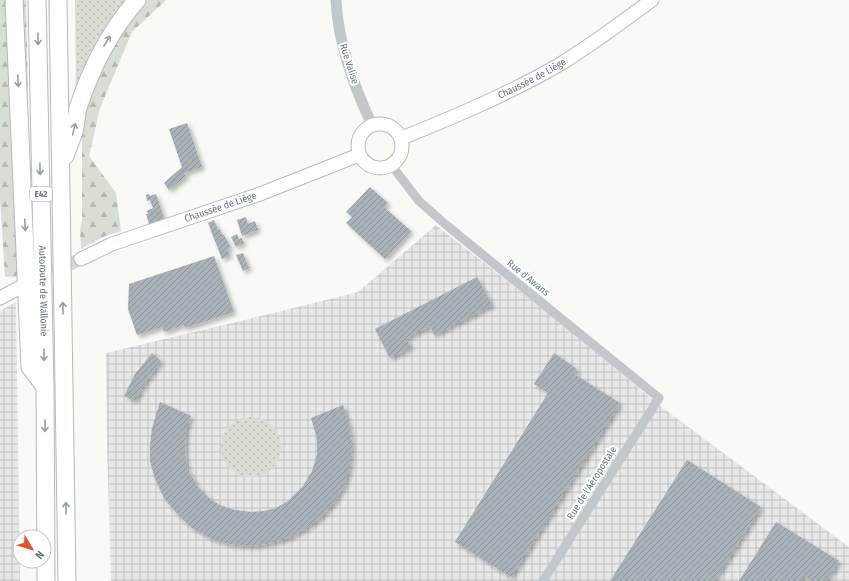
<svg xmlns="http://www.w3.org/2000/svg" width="849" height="581" font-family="'Fira Sans Condensed',sans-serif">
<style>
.industrial{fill:url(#industrial-grid)}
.green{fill:url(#green-dots)}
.forest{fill:url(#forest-firs)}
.building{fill:url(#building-hatch);filter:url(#shadow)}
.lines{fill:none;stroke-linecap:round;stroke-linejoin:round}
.secondary-tunnel{stroke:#d4d8d9;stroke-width:13;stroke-dasharray:13 6;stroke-linecap:butt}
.secondary-casing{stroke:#b4bbbf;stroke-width:15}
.motorway-casing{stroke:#b5babd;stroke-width:19}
.minor{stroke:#c2c7cb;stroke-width:9}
.tertiary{stroke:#c2c7cb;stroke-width:11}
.secondary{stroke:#fff;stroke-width:13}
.motorway{stroke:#fff;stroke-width:17}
.oneway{stroke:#929ea8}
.labels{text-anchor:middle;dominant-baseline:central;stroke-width:4;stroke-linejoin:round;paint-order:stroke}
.shield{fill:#fff;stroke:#929ea8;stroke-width:1}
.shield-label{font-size:9px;font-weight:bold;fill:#637582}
.street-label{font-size:10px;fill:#637582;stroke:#fff}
</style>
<defs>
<pattern id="industrial-grid" width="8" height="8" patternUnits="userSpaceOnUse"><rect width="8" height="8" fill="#e7e8e7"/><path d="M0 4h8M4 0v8" fill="none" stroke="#bfc1c1"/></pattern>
<pattern id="green-dots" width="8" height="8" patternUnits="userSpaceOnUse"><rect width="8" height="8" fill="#d9ded5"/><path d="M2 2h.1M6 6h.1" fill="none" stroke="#b4b9b2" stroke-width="1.8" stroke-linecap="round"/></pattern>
<pattern id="forest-firs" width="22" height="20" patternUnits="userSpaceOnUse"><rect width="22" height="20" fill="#d9ded5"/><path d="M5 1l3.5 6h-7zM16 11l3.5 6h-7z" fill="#b4b9b2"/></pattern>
<pattern id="building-hatch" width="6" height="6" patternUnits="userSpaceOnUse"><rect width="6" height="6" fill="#a9b2b8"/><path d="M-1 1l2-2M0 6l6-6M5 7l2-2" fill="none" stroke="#8d959b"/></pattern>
<filter id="shadow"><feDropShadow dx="3" dy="3" stdDeviation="2" flood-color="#0004"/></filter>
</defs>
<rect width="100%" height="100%" fill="#f9f9f6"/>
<!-- industrial -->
<path class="industrial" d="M436,225L566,327L659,405L849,547V581H111L107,445L106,353L253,318L358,292Z
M16,302L20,581H0V311Z"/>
<!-- green -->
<path class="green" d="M75,0H133L76,105Z
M221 447a30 30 0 1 1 60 0a30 30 0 1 1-60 0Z"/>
<!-- forest -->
<path class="forest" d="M0,0H5L8,37L21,276L5,277L0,199Z
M21,0H26L28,97Z
M147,0H166L132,32L100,108L89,156L116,193L121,231L103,237L81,249L80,230L82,220V132L87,103L107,55L136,11Z"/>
<!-- building -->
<path class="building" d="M187,123L202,167L184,173L186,176L169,190L164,183L182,167L169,129Z
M370,187L388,203L384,207L411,231L385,259L346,223L352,217L346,212Z
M149,194L150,196L156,194L164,218L149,224L146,214H148L147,211L153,208L150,200L147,201L146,195Z
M246,217L248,224L255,221L258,230L242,236L237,220Z
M214,220L218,230L220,229L222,235H224L231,248L227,249L230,255L222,259L208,223Z
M237,234L239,239L242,238L244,243L236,247L231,237Z
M243,253L249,268L243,271L236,255Z
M214,256L234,312L185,328L184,325L164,332L162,327L137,335L128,309L129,284Z
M477,277L492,305L434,335L430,326L406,338L411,347L390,358L375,329Z
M152,353L161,361L144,384L135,401L124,396L135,374Z
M554,353L577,369L574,374L620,403L511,577L455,542L548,393L534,384Z
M160,402L191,416L186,431L185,454L188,470L198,487L209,498L219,505L235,510L251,512L264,511L276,508L288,501L303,486L312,471L317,454V438L311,418L343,405L349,424L352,444L350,467L344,486L335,501L322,516L305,529L286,539L267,544L250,546L229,544L212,539L192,528L178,515L164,498L155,479L150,461V445L152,428Z
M687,460L761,507L714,581H610Z
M776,522L839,561L826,581H812L804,576L800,581H739Z"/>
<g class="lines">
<!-- secondary-tunnel -->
<path class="secondary-tunnel" d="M35,280L81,259"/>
<!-- secondary casing -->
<g class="secondary-casing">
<g id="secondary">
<circle cx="380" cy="146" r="22"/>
<path id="s1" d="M402,138C456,116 511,93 562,63C593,44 622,22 652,0"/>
<path id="s2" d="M81,259L112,244L260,194L359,155"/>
<path d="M0,298L19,288"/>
</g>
</g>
<!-- motorway casing -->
<g class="motorway-casing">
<g id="motorway">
<path d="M14,0L30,367L45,387"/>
<path id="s3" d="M37,0L45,387L46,581"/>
<path d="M58,0L67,581"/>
<path d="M65,156C68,148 71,140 74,132C76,125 76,116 78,108C91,68 109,32 137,0"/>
</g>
</g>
<!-- minor -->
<path class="minor" d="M392,166L419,201L445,224L659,398L543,581"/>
<!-- tertiary -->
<path class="tertiary" d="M336,0C338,44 354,86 372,125"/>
<!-- secondary -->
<use href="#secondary" class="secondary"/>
<!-- motorway -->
<use href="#motorway" class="motorway"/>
</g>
<!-- one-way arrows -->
<defs><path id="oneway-shaft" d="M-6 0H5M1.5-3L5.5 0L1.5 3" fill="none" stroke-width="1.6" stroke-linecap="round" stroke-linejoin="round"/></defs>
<g class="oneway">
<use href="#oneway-shaft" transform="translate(38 39) rotate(89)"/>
<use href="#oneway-shaft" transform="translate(107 41) rotate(-59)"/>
<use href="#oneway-shaft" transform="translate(18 81) rotate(87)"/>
<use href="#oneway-shaft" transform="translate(74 129) rotate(-77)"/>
<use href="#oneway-shaft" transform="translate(40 169) rotate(89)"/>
<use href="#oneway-shaft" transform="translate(25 225) rotate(87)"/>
<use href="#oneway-shaft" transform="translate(63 308) rotate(-91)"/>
<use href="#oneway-shaft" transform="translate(44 355) rotate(89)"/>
<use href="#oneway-shaft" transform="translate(45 426) rotate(90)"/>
<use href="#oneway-shaft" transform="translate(66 508) rotate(-91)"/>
</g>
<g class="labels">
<!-- shield labels -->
<rect class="shield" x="30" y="187" width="22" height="14" rx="3"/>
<g class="shield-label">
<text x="41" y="194">E42</text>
</g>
<!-- street labels -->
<g class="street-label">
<text transform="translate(349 64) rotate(72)">Rue Valise</text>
<text stroke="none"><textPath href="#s1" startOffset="143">Chaussée de Liège</textPath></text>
<text stroke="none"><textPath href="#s2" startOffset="149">Chaussée de Liège</textPath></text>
<text transform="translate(528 278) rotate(39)">Rue d'Awans</text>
<text stroke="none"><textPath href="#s3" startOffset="291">Autoroute de Wallonie</textPath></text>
<text transform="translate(592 483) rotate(-58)">Rue de l'Aéropostale</text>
</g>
</g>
<!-- north arrow -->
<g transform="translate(32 549) rotate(128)"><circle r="19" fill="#ffffff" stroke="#c1c8cd"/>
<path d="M0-3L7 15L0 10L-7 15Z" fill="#e75128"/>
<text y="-6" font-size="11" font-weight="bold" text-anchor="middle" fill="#637582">N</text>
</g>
</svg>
